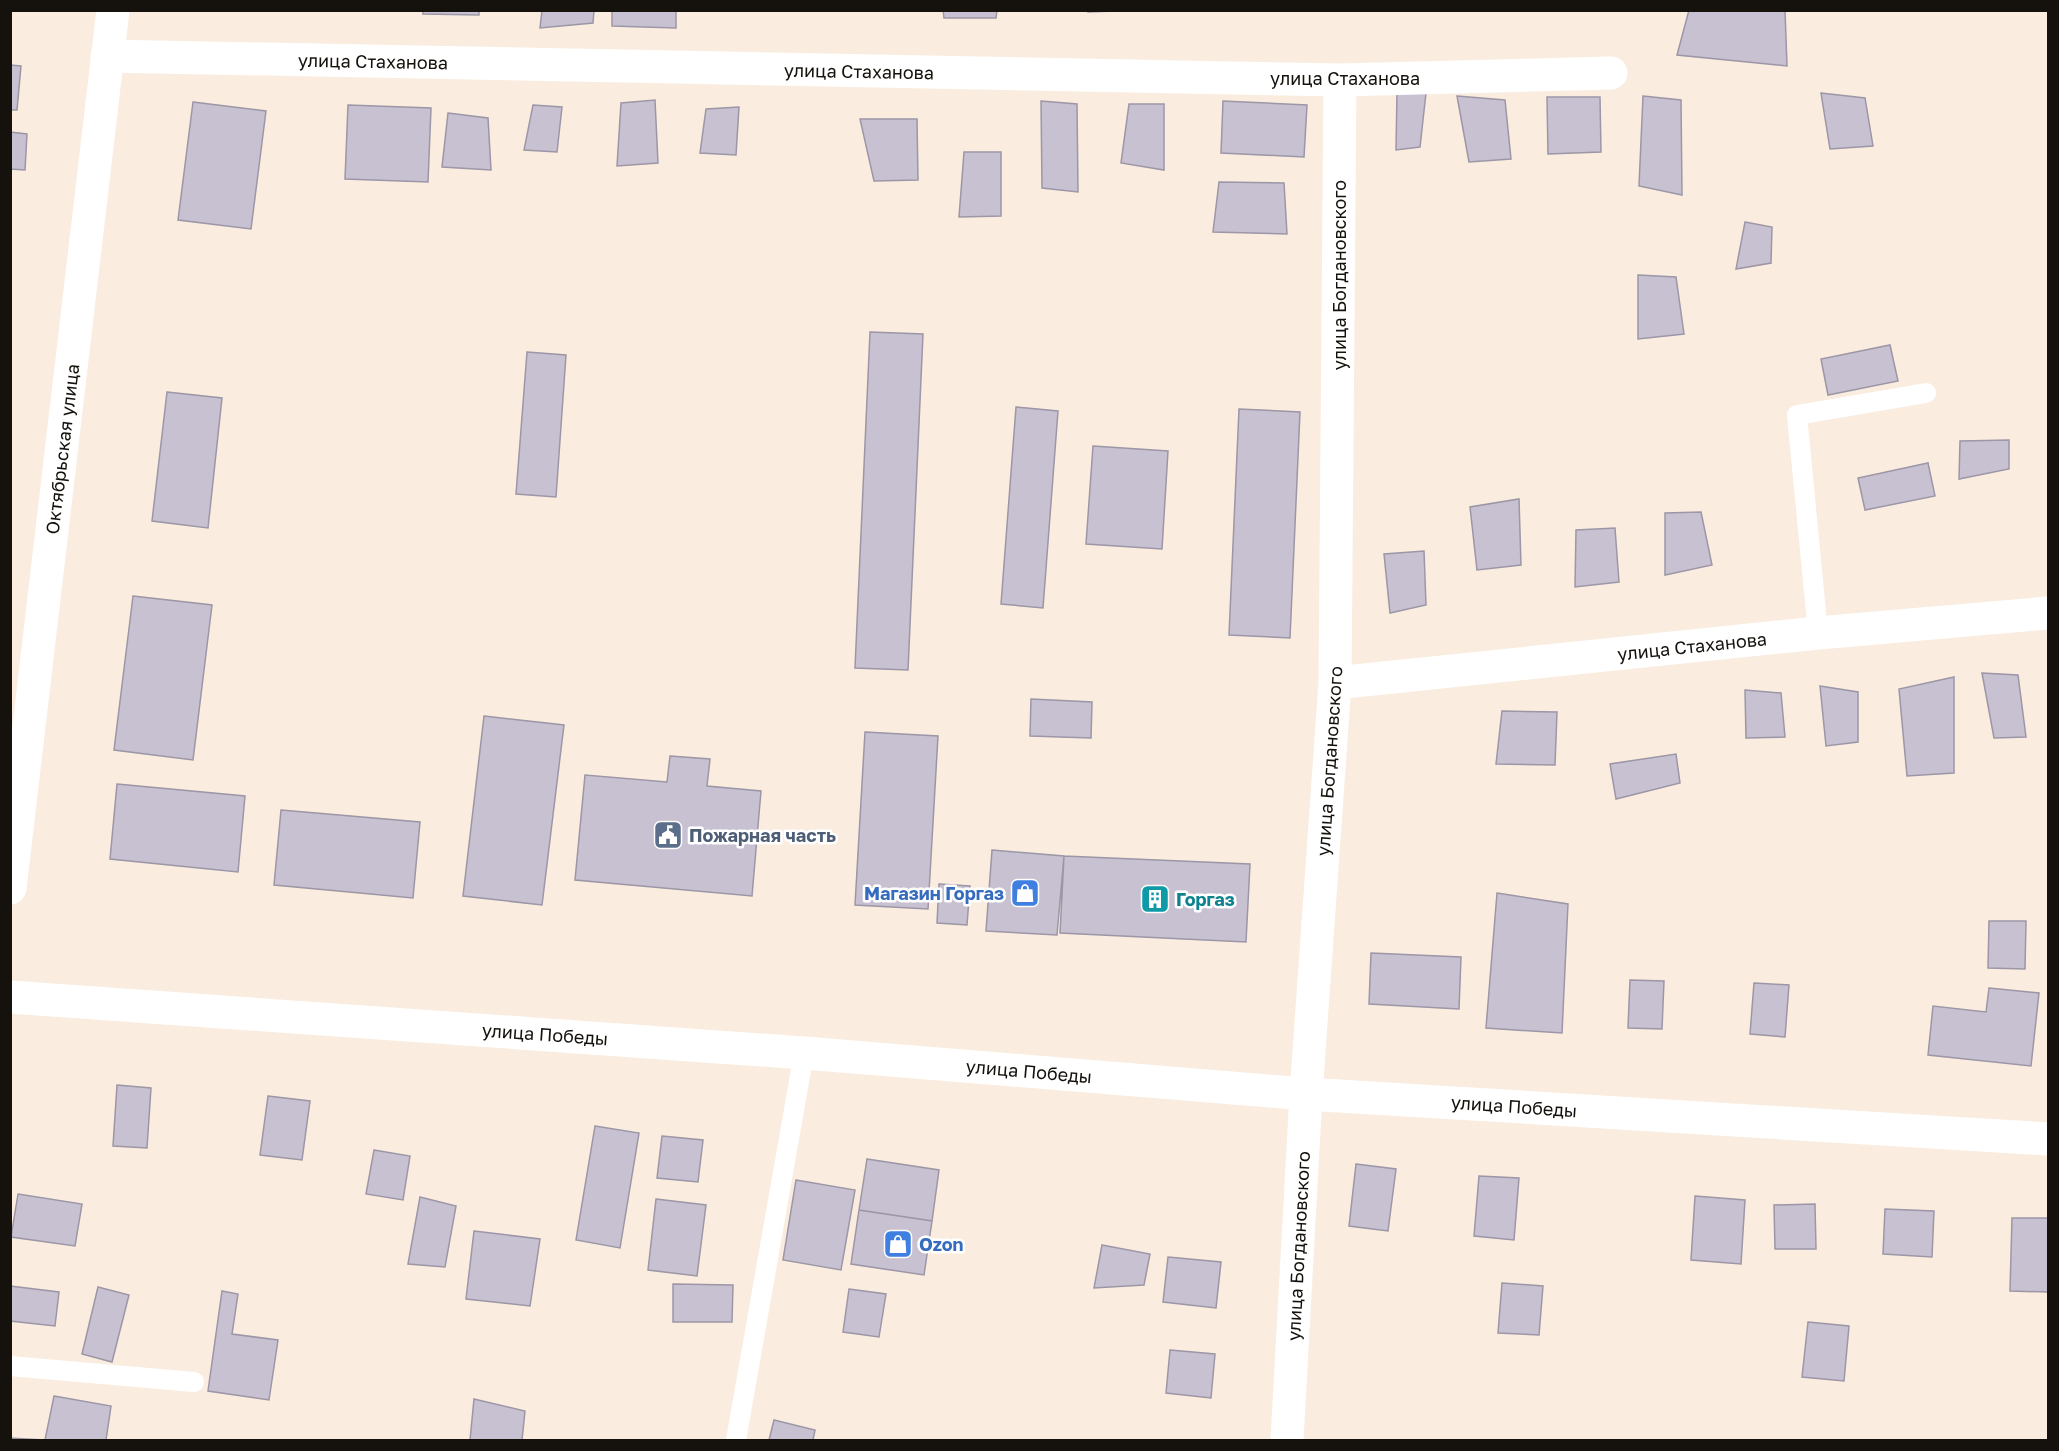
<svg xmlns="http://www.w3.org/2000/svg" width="2059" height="1451" font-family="'Golos Text',sans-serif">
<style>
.building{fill:#c8c1d1;stroke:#9c96a6;stroke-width:1.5}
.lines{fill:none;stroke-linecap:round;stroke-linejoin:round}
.service{stroke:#fff;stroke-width:20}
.minor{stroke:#fff;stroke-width:33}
.tertiary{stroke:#fff;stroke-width:33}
.labels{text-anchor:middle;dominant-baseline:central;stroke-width:5;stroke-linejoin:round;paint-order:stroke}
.street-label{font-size:18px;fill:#15110c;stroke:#fff}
.service-label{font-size:18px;font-weight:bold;fill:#4e5e75;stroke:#fff;text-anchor:start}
.shop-label{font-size:18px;font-weight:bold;fill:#366cbe;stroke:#fff;text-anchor:end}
.culture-label{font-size:18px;font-weight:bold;fill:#0d838f;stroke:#fff;text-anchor:start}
</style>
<rect width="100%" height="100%" fill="#faeddf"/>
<!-- building -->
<path class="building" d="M423,10H479V15L423,14Z
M542,10H594L593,23L540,28Z
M612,10H676V28L612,26Z
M943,10H997L996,18H944Z
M1088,10H1145L1088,12Z
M1689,10H1785L1787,66L1677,55Z
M10,65L21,66L17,110H10Z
M1397,91L1426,93L1420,147L1396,150Z
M1821,93L1865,98L1873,146L1830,149Z
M1457,96L1505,100L1511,159L1469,162Z
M1643,96L1681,100L1682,195L1639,186Z
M1547,97H1600L1601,152L1548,154Z
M655,100L658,163L617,166L621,103Z
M1041,101L1077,104L1078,192L1042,188Z
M1223,101L1307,105L1304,157L1221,153Z
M193,102L266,111L251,229L178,220Z
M1129,104H1164V170L1121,163Z
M348,105L431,108L428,182L345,179Z
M533,105L562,107L557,152L524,150Z
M739,107L736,155L700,153L706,109Z
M448,113L488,118L491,170L442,167Z
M860,119H917L918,180L874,181Z
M10,132L27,134L25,170L10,169Z
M964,152H1001V216L959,217Z
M1219,182L1284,183L1287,234L1213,232Z
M1745,222L1772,227L1771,263L1736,269Z
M1638,275L1676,277L1684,334L1638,339Z
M870,332L923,334L908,670L855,668Z
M1890,345L1898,381L1828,395L1821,359Z
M527,352L566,355L556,497L516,494Z
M167,392L222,398L208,528L152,521Z
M1016,407L1058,411L1043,608L1001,604Z
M1239,409L1300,412L1290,638L1229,635Z
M2009,440V469L1959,479L1960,441Z
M1093,446L1168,451L1162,549L1086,544Z
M1928,463L1935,496L1865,510L1858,478Z
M1519,499L1521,565L1477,570L1470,507Z
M1701,512L1712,565L1665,575V513Z
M1615,528L1619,582L1575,587L1576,530Z
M1424,551L1426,605L1390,613L1384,554Z
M133,596L212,605L193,760L114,750Z
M1982,673L2018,675L2026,737L1994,738Z
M1954,677V773L1907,776L1899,689Z
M1820,686L1858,692V742L1826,746Z
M1745,690L1781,693L1785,737L1746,738Z
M1031,699L1092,702L1091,738L1030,736Z
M1502,711L1557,712L1555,765L1496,764Z
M484,716L564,725L542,905L463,896Z
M865,732L938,736L928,909L855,905Z
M1676,754L1680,783L1616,799L1610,764Z
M670,756L710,759L707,786L761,791L752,896L575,880L585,775L667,782Z
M117,784L245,796L238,872L110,859Z
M281,810L420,822L413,898L274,885Z
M992,850L1064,856L1057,935L986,931Z
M1064,856L1250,864L1246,942L1060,933Z
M939,884L970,886L967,925L937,923Z
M1497,893L1568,904L1562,1033L1486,1028Z
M1989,921H2026L2025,969L1988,968Z
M1371,953L1461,957L1459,1009L1369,1004Z
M1630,980L1664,981L1662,1029L1628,1028Z
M1754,983L1789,985L1785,1037L1750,1034Z
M1989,988L2039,993L2031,1066L1928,1055L1933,1006L1986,1012Z
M117,1085L151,1088L147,1148L113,1146Z
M268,1096L310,1101L302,1160L260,1155Z
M595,1126L639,1133L620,1248L576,1240Z
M662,1136L703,1140L698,1182L657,1178Z
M374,1150L410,1156L403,1200L366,1194Z
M867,1159L939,1170L932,1221L859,1210Z
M1356,1164L1396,1169L1388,1231L1349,1226Z
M1479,1176L1519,1178L1514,1240L1474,1236Z
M796,1180L855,1190L841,1270L783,1260Z
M18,1194L82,1204L75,1246L11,1237Z
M1695,1196L1745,1200L1741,1264L1691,1260Z
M420,1197L456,1206L445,1267L408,1264Z
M656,1199L706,1205L697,1276L648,1270Z
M1815,1204L1816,1249H1775L1774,1205Z
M1885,1209L1934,1211L1932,1257L1883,1254Z
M859,1210L932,1221L924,1275L851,1264Z
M2012,1218H2048V1292L2010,1291Z
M474,1231L540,1239L530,1306L466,1299Z
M1102,1245L1150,1254L1144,1285L1094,1288Z
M1168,1257L1221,1262L1216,1308L1163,1302Z
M1502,1283L1543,1286L1539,1335L1498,1333Z
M673,1284L733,1285L732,1322H673Z
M10,1286L59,1292L55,1326L10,1321Z
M98,1287L129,1295L112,1362L82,1354Z
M849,1289L886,1294L879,1337L843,1332Z
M222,1291L238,1294L232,1334L278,1340L269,1400L208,1391Z
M1808,1322L1849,1326L1844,1381L1802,1377Z
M1170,1350L1215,1354L1211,1398L1166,1393Z
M54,1396L111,1406L106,1440H10V1438L45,1440Z
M474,1399L525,1411L522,1440H470Z
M774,1420L815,1430L813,1440H769Z"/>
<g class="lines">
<!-- service -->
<path class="service" d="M1818,633L1797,415L1926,393
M10,1366L194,1382
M736,1440L804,1053"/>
<!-- minor -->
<path class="minor" d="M107,56L1340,80L1611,73
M1335,683L1818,633L2048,613
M10,888L113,10
M1287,1440L1306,1094L1335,683L1340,80"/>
<!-- tertiary -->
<path class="tertiary" d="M10,997L804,1053L1306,1094L2048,1139"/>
</g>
<!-- icons -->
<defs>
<g id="civic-square" transform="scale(1.5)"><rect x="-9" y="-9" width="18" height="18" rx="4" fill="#5c6f8a" stroke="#fff"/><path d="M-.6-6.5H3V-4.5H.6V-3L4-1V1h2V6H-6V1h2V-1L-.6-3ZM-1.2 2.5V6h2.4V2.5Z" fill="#fff"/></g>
<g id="shop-square" transform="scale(1.5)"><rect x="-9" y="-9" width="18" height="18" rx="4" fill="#3f7fe0" stroke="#fff"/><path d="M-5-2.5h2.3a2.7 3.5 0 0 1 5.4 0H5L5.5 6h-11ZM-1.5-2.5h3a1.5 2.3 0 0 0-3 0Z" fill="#fff"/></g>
<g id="building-square" transform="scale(1.5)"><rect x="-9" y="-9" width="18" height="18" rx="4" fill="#0f9aa8" stroke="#fff"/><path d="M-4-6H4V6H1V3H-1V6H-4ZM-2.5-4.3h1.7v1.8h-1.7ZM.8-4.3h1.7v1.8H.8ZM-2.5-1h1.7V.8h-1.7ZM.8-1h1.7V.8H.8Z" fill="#fff"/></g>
</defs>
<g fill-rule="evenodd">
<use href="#civic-square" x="668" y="835"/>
<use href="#shop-square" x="1025" y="893"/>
<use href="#building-square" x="1155" y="899"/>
<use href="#shop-square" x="898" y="1244"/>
</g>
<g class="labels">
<!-- street labels -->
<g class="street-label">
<text transform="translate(373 61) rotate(1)">улица Стаханова</text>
<text transform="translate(859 71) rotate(1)">улица Стаханова</text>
<text x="1345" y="78">улица Стаханова</text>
<text transform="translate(1339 275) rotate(-90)">улица Богдановского</text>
<text transform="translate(62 449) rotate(-83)">Октябрьская улица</text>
<text transform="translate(1692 646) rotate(-6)">улица Стаханова</text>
<text transform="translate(1329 761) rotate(-86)">улица Богдановского</text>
<text transform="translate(545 1034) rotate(4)">улица Победы</text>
<text transform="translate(1029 1071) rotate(5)">улица Победы</text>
<text transform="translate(1514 1106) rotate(4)">улица Победы</text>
<text transform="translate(1298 1246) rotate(-87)">улица Богдановского</text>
</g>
<!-- service labels -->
<g class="service-label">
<text x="689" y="835">Пожарная часть</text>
</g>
<!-- shop labels -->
<g class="shop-label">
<text x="1004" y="893">Магазин Горгаз</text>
<text x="919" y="1244" text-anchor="start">Ozon</text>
</g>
<!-- culture labels -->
<g class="culture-label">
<text x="1176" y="899">Горгаз</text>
</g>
</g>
<!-- border -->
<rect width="2059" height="1451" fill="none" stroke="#15110c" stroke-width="24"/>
</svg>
